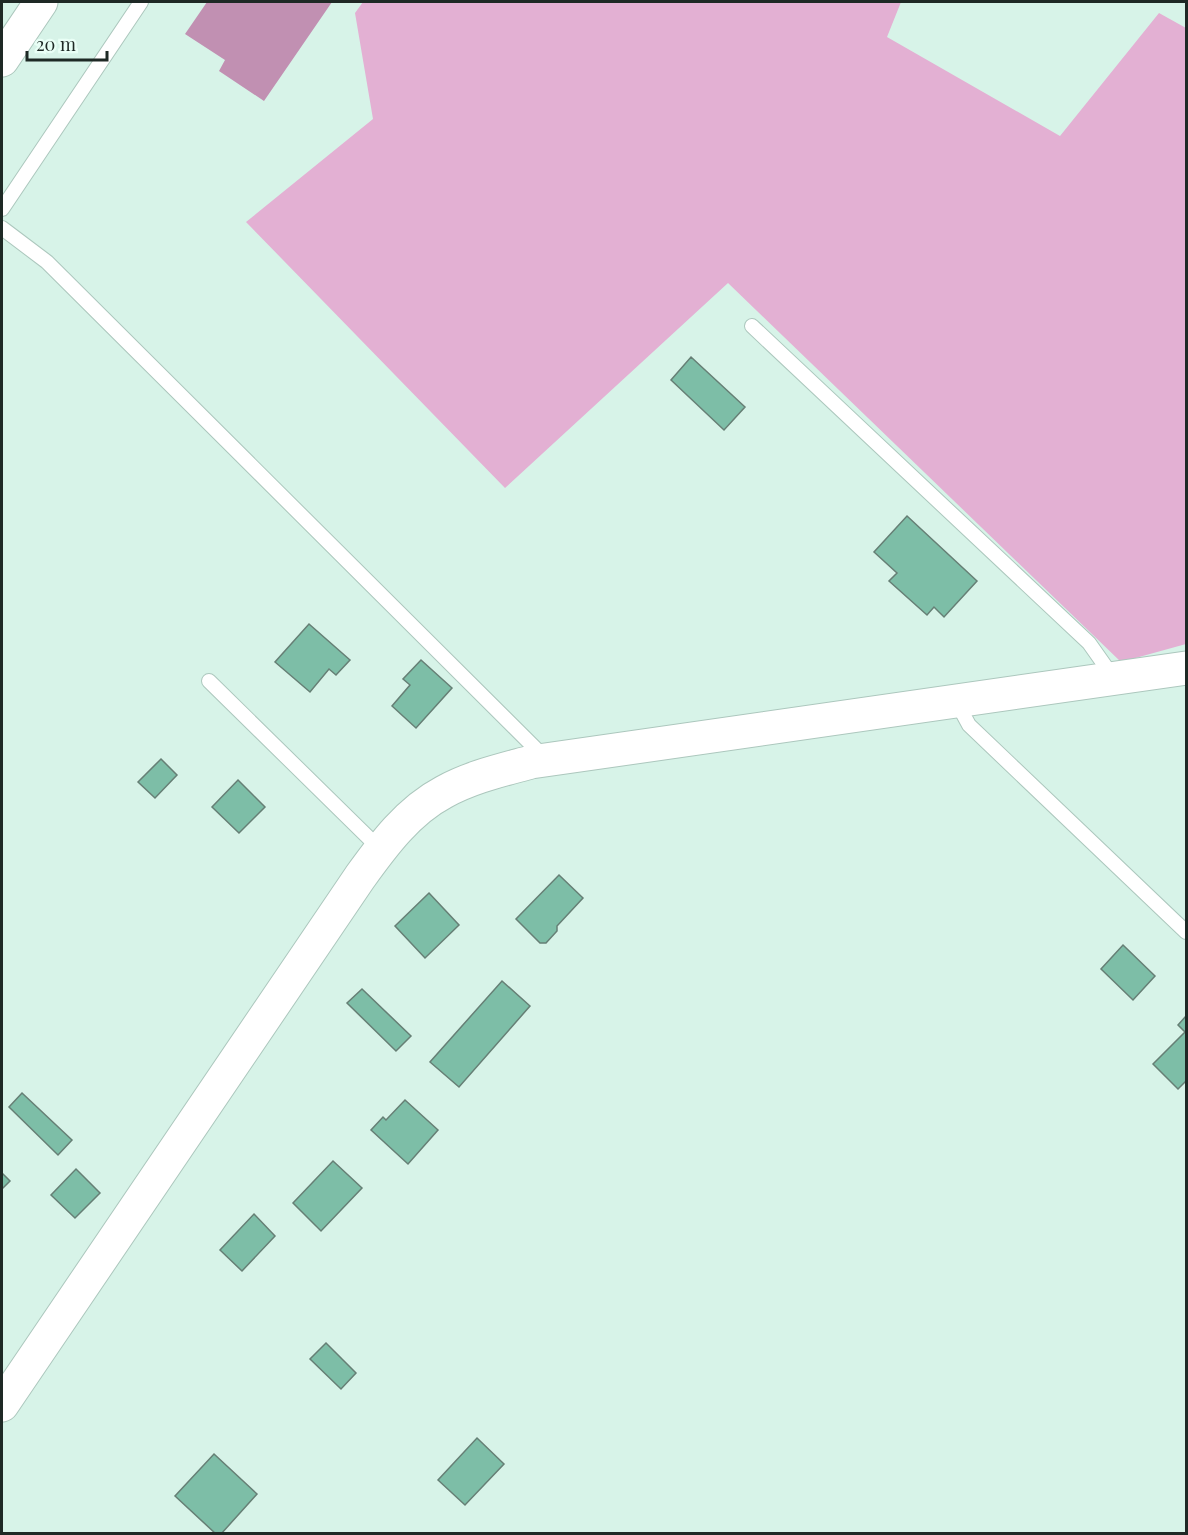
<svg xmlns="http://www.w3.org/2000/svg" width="1188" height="1535" font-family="'Playfair Display',serif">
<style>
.green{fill:#e3b0d3}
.water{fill:#c190b2}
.building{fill:#7dbea7;stroke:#667f75;stroke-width:1.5}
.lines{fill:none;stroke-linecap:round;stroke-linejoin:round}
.service-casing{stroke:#acc7bd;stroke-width:16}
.tertiary-casing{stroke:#acc7bd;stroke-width:35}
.motorway-casing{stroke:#acc7bd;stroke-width:35}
.service{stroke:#fff;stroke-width:14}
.tertiary{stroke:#fff;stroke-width:33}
.motorway{stroke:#fff;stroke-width:33}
</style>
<rect width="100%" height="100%" fill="#d7f3e8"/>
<!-- green -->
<path class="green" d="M363,2H901L887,37L1060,136L1159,13L1186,28V644L1121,662L728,283L505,488L246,222L373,119L355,13Z"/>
<!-- water -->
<path class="water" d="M207,2H332L264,101L219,71L225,60L185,34Z"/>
<!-- building -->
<path class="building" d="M691,357L745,407L724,430L671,380Z
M907,516L977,581L944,617L934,607L927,615L889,581L897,573L874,552Z
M309,624L350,660L336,675L329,669L310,692L275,662Z
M421,660L452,688L416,728L392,706L410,685L403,679Z
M161,759L177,775L155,798L138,782Z
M238,780L265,807L239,833L212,807Z
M559,875L583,898L557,926V931L546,943H540L516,919Z
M429,893L459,925L425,958L395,926Z
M1123,945L1155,976L1133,1000L1101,969Z
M502,981L530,1006L459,1087L430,1062Z
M362,989L411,1036L396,1051L347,1003Z
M1186,1016V1081L1178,1089L1153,1064L1185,1032L1178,1025Z
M22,1093L72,1140L58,1155L9,1107Z
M405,1100L438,1130L408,1164L371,1130L383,1117L386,1120Z
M333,1161L362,1188L321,1231L293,1203Z
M76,1169L100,1193L75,1218L51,1195Z
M2,1173L10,1181L2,1189Z
M254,1214L275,1236L242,1271L220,1250Z
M326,1343L356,1373L341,1389L310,1359Z
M477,1438L504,1464L465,1505L438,1480Z
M214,1454L257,1494L221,1534H216L175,1496Z"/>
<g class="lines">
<!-- service casing -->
<g class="service-casing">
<path id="service" d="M2,209L141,2
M2,228L47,262L545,758
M752,326L1089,643L1113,677
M209,681L380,849
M956,701L969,725L1186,932"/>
</g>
<!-- tertiary casing -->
<g class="tertiary-casing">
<path id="tertiary" d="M2,1405L360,877C383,845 408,811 444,792C471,777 502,770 531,762L1186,668"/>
</g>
<!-- motorway casing -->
<g class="motorway-casing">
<path id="motorway" d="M2,60L41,2"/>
</g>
<!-- service -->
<use href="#service" class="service"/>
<!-- tertiary -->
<use href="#tertiary" class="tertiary"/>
<!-- motorway -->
<use href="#motorway" class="motorway"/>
</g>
<!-- border -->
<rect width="1188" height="1535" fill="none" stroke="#1e2925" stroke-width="6"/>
<!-- scale -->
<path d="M27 51v9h80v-9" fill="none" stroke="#1e2925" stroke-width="3"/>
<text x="36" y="51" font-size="18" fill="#1e2925" stroke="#e9fff6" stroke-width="4.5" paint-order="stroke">20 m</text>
</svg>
